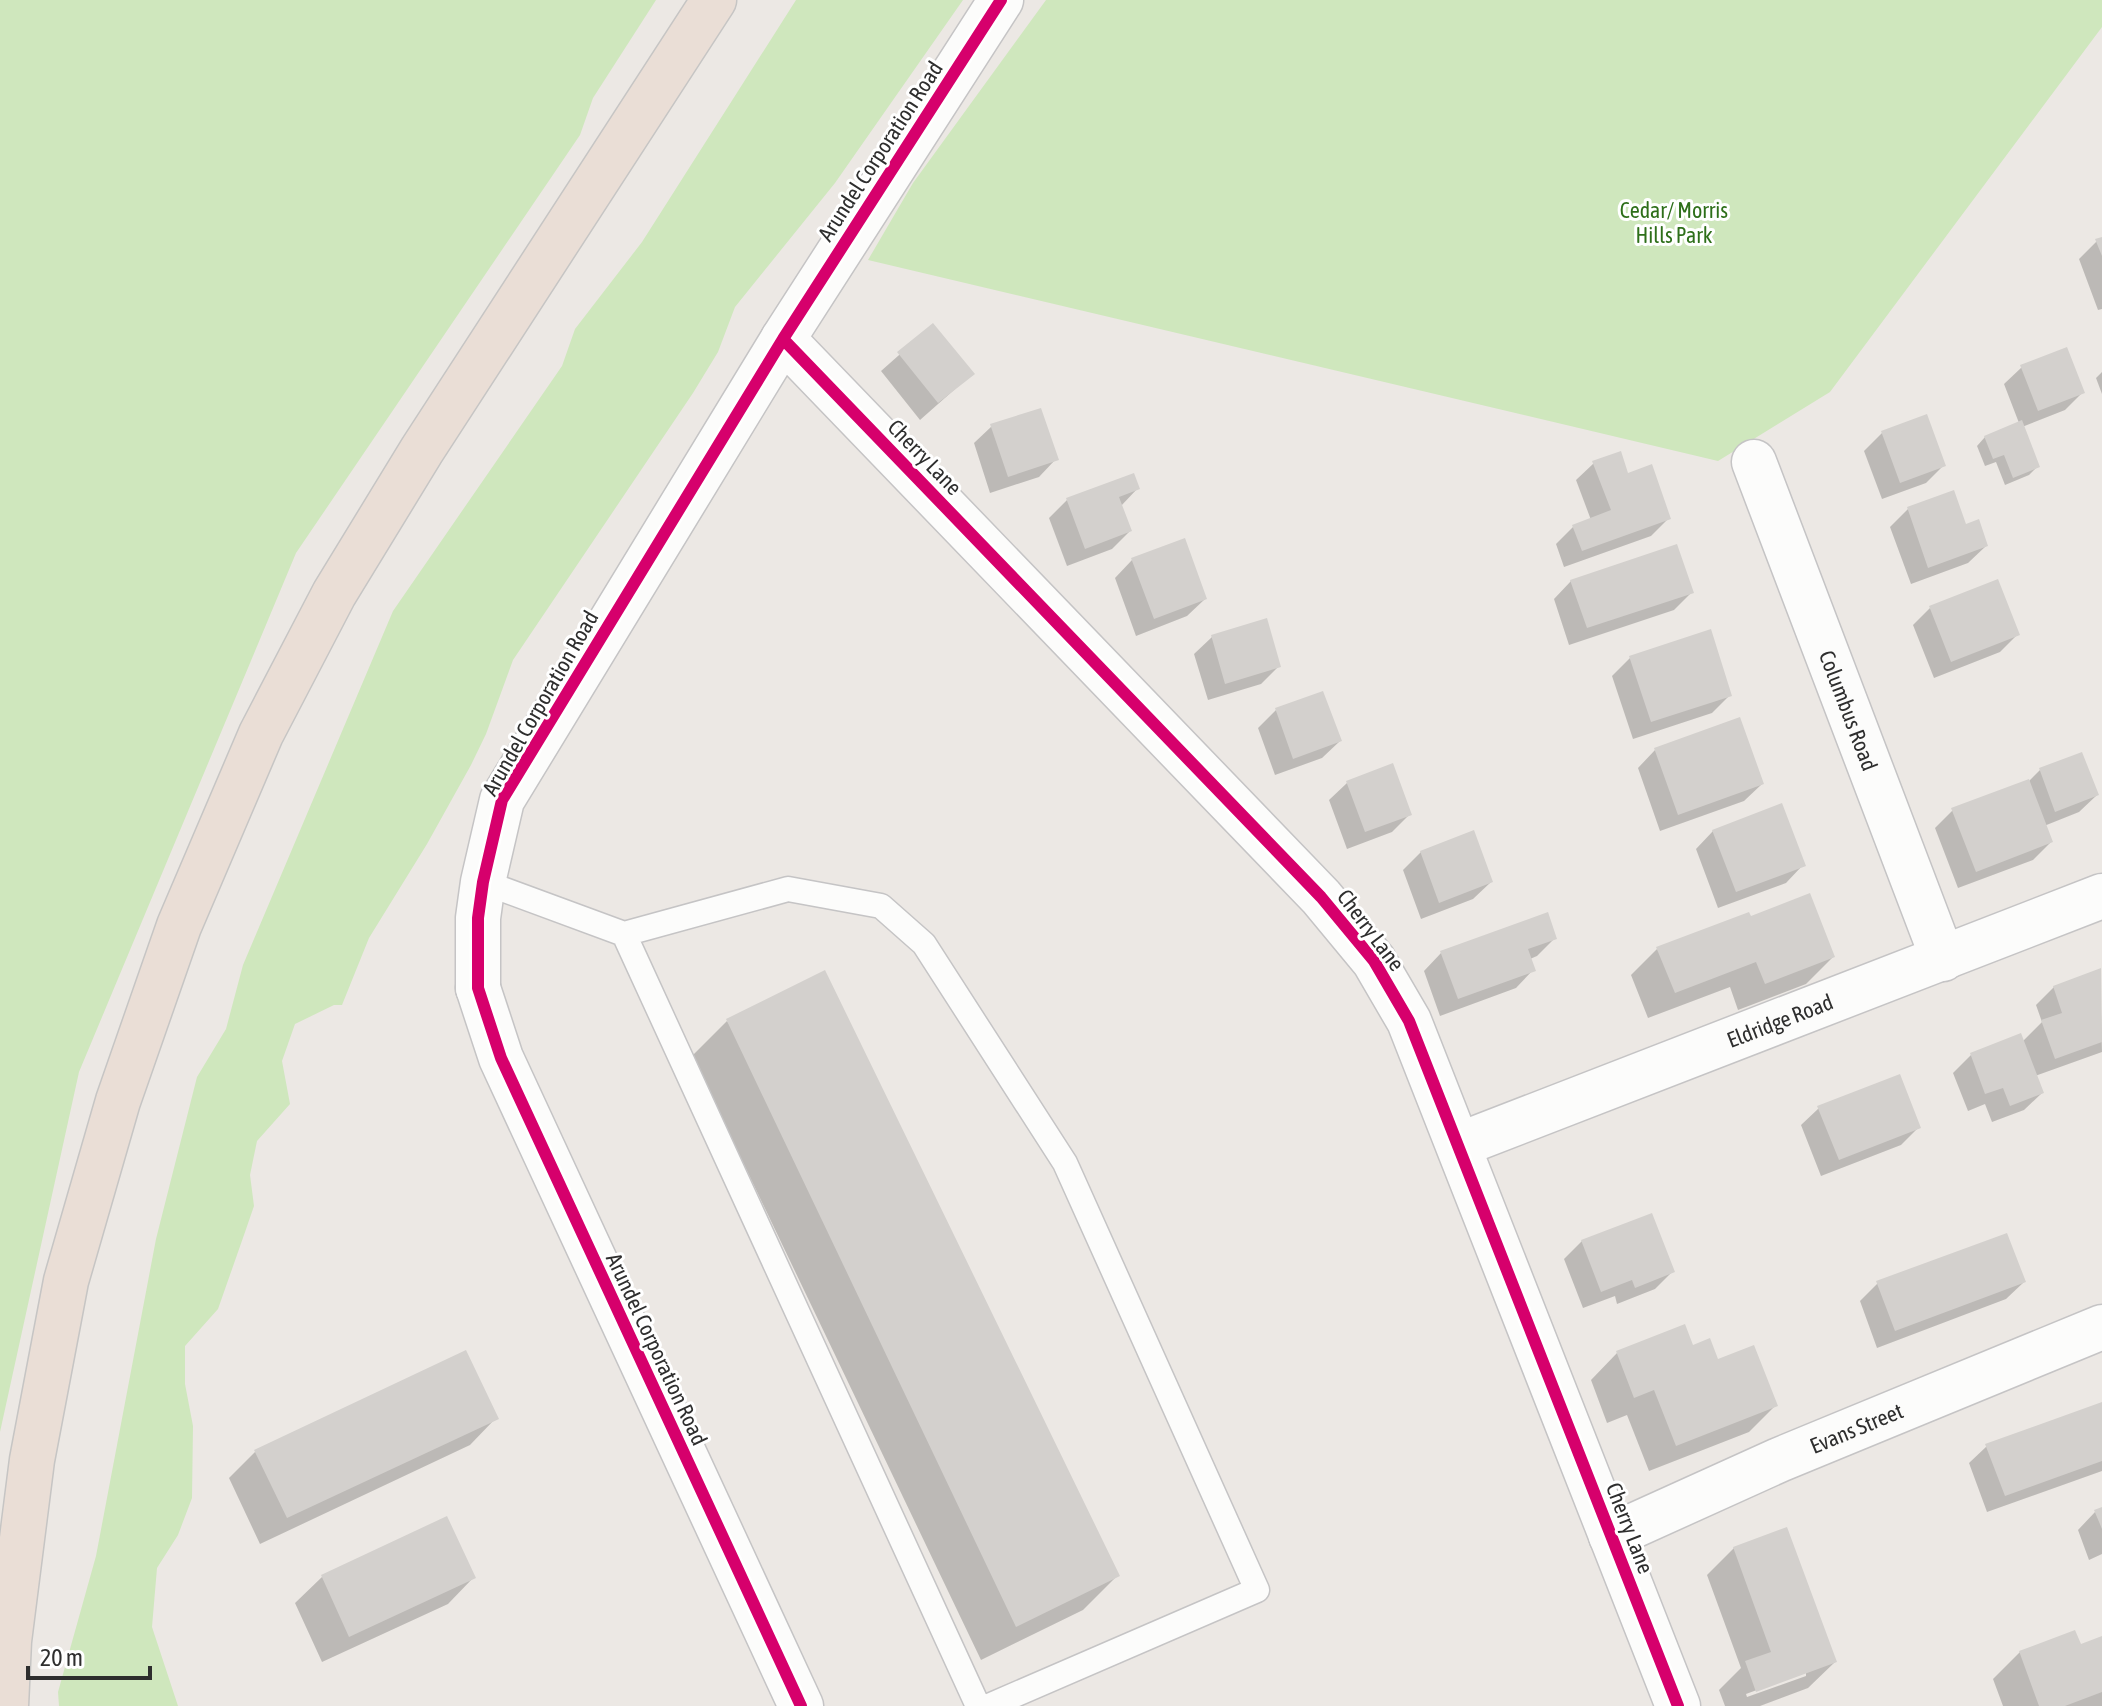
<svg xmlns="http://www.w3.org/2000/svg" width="2102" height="1706" font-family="'Asap Condensed',sans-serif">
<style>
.green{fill:#cfe7bd}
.shadow{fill:#0003;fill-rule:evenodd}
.building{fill:#d3d0cd}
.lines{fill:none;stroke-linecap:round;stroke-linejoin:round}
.lane-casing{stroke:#c5c4c5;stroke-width:27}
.street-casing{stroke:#c5c4c5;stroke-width:47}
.secondary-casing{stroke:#c5c4c5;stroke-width:47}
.highway-casing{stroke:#c6c5c4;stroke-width:47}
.lane{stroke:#fcfcfb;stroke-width:24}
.street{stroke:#fcfcfb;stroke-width:44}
.secondary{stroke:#fcfcfb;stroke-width:44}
.highway{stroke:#eaded6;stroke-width:44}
.cycleway-casing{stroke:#fff;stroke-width:17}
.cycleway{stroke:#d6006c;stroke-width:12}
.labels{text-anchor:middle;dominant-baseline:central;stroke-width:6;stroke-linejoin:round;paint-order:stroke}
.street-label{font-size:22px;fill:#2e2e2e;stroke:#fff}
.park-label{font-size:22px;fill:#2e6f1a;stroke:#fff}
</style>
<rect width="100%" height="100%" fill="#ece8e4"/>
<!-- green -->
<path class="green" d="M0,0H656L593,98L580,135L296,553L79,1072L0,1432Z
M796,0H963L835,183L735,307L718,352L693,393L513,660L486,734L471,765L427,844L369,938L342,1005H334L295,1024L282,1061L290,1104L257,1141L250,1175L254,1206L244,1235L218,1309L185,1346V1384L193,1426L192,1498L178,1535L157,1568L152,1627L178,1706H59L58,1692L96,1556L156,1239L197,1077L226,1029L243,965L393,611L562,366L575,329L642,242Z
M1046,0H2102V27L1830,392L1718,461L868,260L913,183Z"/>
<!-- shadow -->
<path class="shadow" d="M2102,239V309L2098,310L2079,259L2097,241Z
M933,325L972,374L920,420L881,371Z
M2022,367L2083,392L2065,410L2022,427L2037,467L2029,475L2005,485L1996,462L1985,466L1977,446L1985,437L2019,423L2004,384Z
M2102,372V394L2096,378Z
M1926,417L1944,465L1926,483L1882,499L1864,451L1882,433Z
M992,426L1056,459L1039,477L990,493L974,443Z
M1594,463L1627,475L1669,518L1651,536L1564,567L1556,544L1573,527L1591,520L1576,480Z
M1133,475L1138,488L1121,506L1130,531L1112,549L1067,566L1049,518L1067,500Z
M1908,509L1965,527L1986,546L1968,563L1911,584L1890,527Z
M1132,560L1205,599L1187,616L1136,636L1115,578Z
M1571,581L1692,592L1674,610L1569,645L1554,599Z
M1930,608L2018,634L2000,652L1934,678L1913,625Z
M1212,637L1279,666L1261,684L1208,700L1194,654Z
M1630,658L1730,695L1712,713L1633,739L1612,676Z
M1276,710L1340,741L1322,758L1275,775L1258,728Z
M1655,750L1762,784L1744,801L1660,831L1638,768Z
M2040,770L2097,795L2079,812L2044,826L2051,842L2033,860L1958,888L1935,828L1953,810L2028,782Z
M1347,783L1410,814L1392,832L1347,849L1329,800Z
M1713,831L1803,865L1786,883L1718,908L1696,849Z
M1421,852L1491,882L1473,899L1421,919L1403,870Z
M1749,918L1833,957L1806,984L1738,1010L1730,987L1648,1018L1631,975L1658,948Z
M1555,938L1537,956L1530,959L1533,970L1516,988L1440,1016L1424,971L1441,953Z
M2100,971L2102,1052L2035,1076L2042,1093L2024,1110L1992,1122L1985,1104L1968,1111L1953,1073L1971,1055L2022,1042L2042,1022L2036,1005L2054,987Z
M727,1021L1118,1575L1083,1610L981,1660L692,1056Z
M1819,1108L1919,1127L1901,1145L1821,1176L1801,1125Z
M1582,1241L1672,1272L1655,1289L1617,1304L1615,1296L1583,1308L1564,1259Z
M2024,1282L2006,1299L1877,1348L1860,1301L1878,1283Z
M1692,1348L1717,1362L1776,1405L1749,1432L1649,1471L1627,1415L1607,1423L1591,1380L1617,1353Z
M2102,1404V1471L1987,1512L1969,1463L1987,1446Z
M496,1418L470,1445L260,1544L229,1478L255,1452Z
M2102,1509V1554L2089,1560L2078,1530L2095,1512Z
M1734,1548L1835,1662L1808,1688L1760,1706H1725L1719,1690L1741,1668L1707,1575ZM1806,1672V1676L1747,1697L1746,1694Z
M322,1577H474L448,1604L322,1662L295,1603Z
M2102,1638V1706H2003L1993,1679L2020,1652L2080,1647Z"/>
<!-- building -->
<path class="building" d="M2102,237V256L2095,239Z
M933,323L975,374L938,403L897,352Z
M2067,347L2085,393L2038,411L2020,365Z
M1041,408L1059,460L1008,477L990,424Z
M1927,414L1946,466L1900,483L1881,431Z
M2022,420L2040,467L2013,478L2004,455L1993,459L1984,436Z
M1621,451L1628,473L1652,464L1671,519L1582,551L1572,525L1611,510L1592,461Z
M1134,473L1140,489L1119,497L1132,531L1085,549L1066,498Z
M1954,490L1966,524L1979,519L1988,546L1928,568L1907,507Z
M1185,538L1207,599L1154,619L1131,558Z
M1677,544L1694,593L1587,628L1570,580Z
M1998,579L2020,635L1951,662L1929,606Z
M1267,618L1281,667L1225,684L1211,635Z
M1711,629L1732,696L1651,722L1629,656Z
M1323,691L1342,741L1293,759L1275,708Z
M1740,717L1764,784L1678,815L1654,748Z
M2082,752L2099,795L2055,812L2039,768Z
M1393,763L1412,815L1365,832L1346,781Z
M2029,779L2053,842L1976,872L1951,808Z
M1782,803L1806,866L1736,892L1712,830Z
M1474,830L1493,882L1439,903L1420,851Z
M1810,893L1835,957L1765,984L1756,962L1675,993L1656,947L1749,912L1751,916Z
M1548,912L1557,939L1528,949L1536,971L1458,999L1440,951Z
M2101,968L2102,1042L2055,1059L2041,1020L2062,1013L2053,986Z
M825,970L1120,1576L1016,1627L726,1019Z
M2021,1033L2044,1093L2010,1106L2003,1088L1985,1094L1970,1053Z
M1900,1074L1921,1128L1839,1160L1817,1106Z
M1652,1213L1675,1272L1635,1288L1632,1280L1601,1292L1581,1240Z
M2007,1233L2026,1282L1895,1331L1876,1281Z
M1685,1324L1693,1345L1710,1338L1718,1359L1754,1345L1778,1406L1676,1446L1654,1390L1634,1398L1616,1351Z
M466,1350L499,1419L287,1518L254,1450Z
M2102,1402V1461L2005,1496L1985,1444Z
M2102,1507V1529L2094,1510Z
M447,1516L476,1578L349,1637L321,1575Z
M1787,1527L1837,1662L1756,1692L1745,1661L1771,1652L1733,1547Z
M2075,1630L2081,1644L2102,1636V1692L2065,1706H2039L2019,1651Z"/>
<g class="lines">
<!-- lane casing -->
<g class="lane-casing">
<path id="lane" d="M483,882L624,934L788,889L881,906L924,944L1065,1163L1257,1590L989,1706
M624,934L978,1706"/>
</g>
<!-- street casing -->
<g class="street-casing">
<g id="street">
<path d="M783,339L1321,897L1374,961L1409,1021L1678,1706"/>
<path id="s1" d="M1754,462L1943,959"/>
<path d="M478,988V918L483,882L502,800L783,339L1001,0"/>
<path id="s2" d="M1459,1145L2102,896"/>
<path id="s3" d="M1611,1536L1779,1460L2102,1327"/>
</g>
</g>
<!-- secondary casing -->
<g class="secondary-casing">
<path id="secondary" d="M478,988L501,1058L801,1706"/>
</g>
<!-- highway casing -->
<g class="highway-casing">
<path id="highway" d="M6,1706L9,1641L32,1460L66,1281L118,1101L179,926L261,734L334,594L422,450L714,0"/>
</g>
<!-- lane -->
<use href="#lane" class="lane"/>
<!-- street -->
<use href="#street" class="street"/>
<!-- secondary -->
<use href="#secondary" class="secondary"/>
<!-- highway -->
<use href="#highway" class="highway"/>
<!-- cycleway casing -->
<g class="cycleway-casing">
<path id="cycleway" d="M783,339L1321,897L1374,961L1409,1021L1678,1706
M801,1706L501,1058L478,988V918L483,882L502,800L783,339L1001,0"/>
</g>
<!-- cycleway -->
<use href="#cycleway" class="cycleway"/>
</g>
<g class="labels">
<!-- street labels -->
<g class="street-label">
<text transform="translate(880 151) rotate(-57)">Arundel Corporation Road</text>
<text transform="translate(925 457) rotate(46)">Cherry Lane</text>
<text transform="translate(540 703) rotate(-60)">Arundel Corporation Road</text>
<text stroke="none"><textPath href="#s1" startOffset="266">Columbus Road</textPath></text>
<text transform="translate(1371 930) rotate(53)">Cherry Lane</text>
<text stroke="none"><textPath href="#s2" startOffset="344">Eldridge Road</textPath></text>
<text transform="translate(657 1349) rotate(65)">Arundel Corporation Road</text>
<text stroke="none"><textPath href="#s3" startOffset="268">Evans Street</textPath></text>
<text transform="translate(1630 1528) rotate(69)">Cherry Lane</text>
</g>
<!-- park labels -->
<g class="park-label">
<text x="1674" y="210">Cedar/ Morris<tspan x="1674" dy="25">Hills Park</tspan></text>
</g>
</g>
<!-- scale -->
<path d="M28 1666v12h122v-12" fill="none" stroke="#2e2e2e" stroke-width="4"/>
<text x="40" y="1666" font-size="24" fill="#2e2e2e" stroke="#ffffff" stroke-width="6" paint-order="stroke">20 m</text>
</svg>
